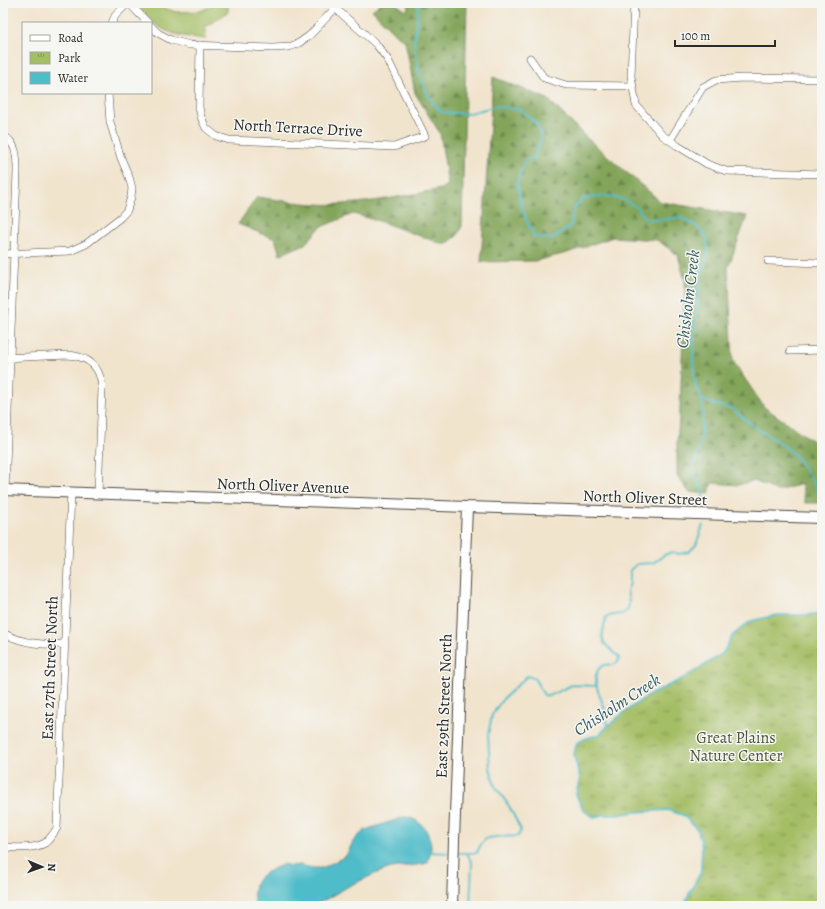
<svg xmlns="http://www.w3.org/2000/svg" width="825" height="909" font-family="Alegreya,serif">
<style>
.green{fill:#a4be65;stroke:#687448}
.forest{fill:url(#forest-firs);stroke:#576842}
.park{fill:url(#park-tufts);stroke:#687448}
.water{fill:#4fbcc9;stroke:#3d747a}
.lines{fill:none;stroke-linecap:round;stroke-linejoin:round}
.stream{stroke:#4fbcc9;stroke-width:2}
.minor-casing{stroke:#494743;stroke-width:8}
.secondary-casing{stroke:#494743;stroke-width:12}
.minor{stroke:#fff;stroke-width:7}
.secondary{stroke:#fff;stroke-width:10}
.labels{text-anchor:middle;dominant-baseline:central;stroke-width:3;stroke-linejoin:round;paint-order:stroke}
.street-label{font-size:16px;fill:#2b2b2b;stroke:#f6f6f2}
.park-label{font-size:16px;fill:#4f573c;stroke:#f6f6f2}
.water-label{font-size:17px;font-style:italic;fill:#385e62;stroke:#f6f6f2}
</style>
<defs>
<pattern id="forest-firs" width="22" height="20" patternUnits="userSpaceOnUse"><rect width="22" height="20" fill="#83a55a"/><path d="M5 1l3.5 6h-7zM16 11l3.5 6h-7z" fill="#6b874b"/></pattern>
<pattern id="park-tufts" width="24" height="20" patternUnits="userSpaceOnUse"><rect width="24" height="20" fill="#a4be65"/><path d="M3 7l-1-3M5 7V3M7 7l1-3M15 17l-1-3M17 17v-4M19 17l1-3" fill="none" stroke="#869b53"/></pattern>
</defs>
<rect width="100%" height="100%" fill="#f6f6f2"/>
<filter id="ink" filterUnits="userSpaceOnUse"><feTurbulence type="fractalNoise" baseFrequency=".025" numOctaves="2"/><feDisplacementMap in="SourceGraphic" scale="8" xChannelSelector="R" yChannelSelector="G"/><feConvolveMatrix kernelMatrix="1 2 1 2 8 2 1 2 1" color-interpolation-filters="sRGB"/></filter>
<filter id="wash" filterUnits="userSpaceOnUse"><feTurbulence type="fractalNoise" baseFrequency=".012" numOctaves="4" result="noise"/><feDisplacementMap in="SourceGraphic" scale="16" xChannelSelector="R" yChannelSelector="G"/><feGaussianBlur stdDeviation="0.9" result="paint"/><feColorMatrix in="noise" values="0 0 0 0 0 0 0 0 0 0 0 0 0 0 0 0 0 1.4 0 .05"/><feComposite in="paint" operator="in"/></filter>
<g filter="url(#wash)">
<rect width="100%" height="100%" fill="#f1e4cd"/>
<!-- green -->
<path class="green" d="M136,3H155L158,6L176,12L201,11L217,3H228V12L205,27L206,39C187,37 167,35 153,22C147,16 141,9 136,3Z"/>
<!-- forest -->
<path class="forest" d="M381,3H395L406,11L410,3H467L462,226L457,236L445,245L376,220L353,214L321,227L305,244L280,255L275,239L238,224L257,197C285,201 315,206 343,204C376,202 409,195 441,189L448,185L440,133L429,116L415,93L405,41L394,33L372,10Z
M493,77L548,99L589,140L661,202L747,216L728,268L733,361L764,407L820,446L822,449V503H805L802,484L777,491L754,481L738,485L712,483L709,494L689,492L677,476V442L680,408L685,281L678,255L657,240L613,237L567,253L535,261L481,262Z"/>
<!-- park -->
<path class="park" d="M822,613V906H684L689,894L701,872L702,847L698,830L683,815L668,810L634,812L617,815H602L594,817L583,810L576,794L580,778L574,755L577,743L587,738L599,735L608,726L625,712L646,697L678,681L702,667L723,653L733,635L751,621L777,615H807Z"/>
<!-- water -->
<path class="water" d="M405,817C419,818 430,831 431,846C431,851 429,857 428,862L424,864L391,868L377,873L349,886L314,906H256C252,898 253,882 261,876C265,872 278,867 284,864L290,866L300,865L313,868H322L346,856L354,840L365,830Z"/>
<g class="lines">
<!-- stream -->
<path class="stream" d="M419,3L414,43L419,73L428,96L441,112L466,114L497,106L521,110L537,124L541,137L534,159L525,160L517,182L522,209L534,237L552,239L570,227L574,208L584,198L609,196L624,200L638,208L645,218L662,220L679,217L693,224L700,229L707,238L708,253L701,274L694,335L693,360L696,388L702,399L711,404L721,406L733,409L756,428L783,445L795,455L816,486L822,503
M702,400L703,412L701,444L696,457L693,469L703,492V501
M608,726C607,720 606,715 605,710C602,699 591,681 598,670C602,664 607,664 613,665L618,662L619,657L604,643L602,636L606,617L613,615L622,614L628,610L629,601L627,591L630,583V570L637,564L653,563L664,555L672,552L679,554L689,552L696,545L703,525
M428,852L450,853
M456,853H477C479,848 481,842 486,839C491,836 511,837 518,836L521,830L509,806L495,786L490,768L488,735L492,715L502,700L527,676L534,678L544,695L549,696L572,685L597,686
M467,853L472,863L470,906
M684,906L689,894L701,872L702,847L698,830L683,815L668,810L634,812L617,815H602L594,817L583,810L576,794L580,778L574,755L577,743L587,738L599,735L608,726L625,712L646,697L678,681L702,667L723,653L733,635L751,621L777,615H807L822,613"/>
</g>
</g>
<g filter="url(#ink)">
<g class="lines">
<!-- minor casing -->
<g class="minor-casing">
<path id="minor" d="M129,3L148,23
M634,3L631,76L636,105L662,135L678,146L707,164L726,171L822,174
M112,23L115,16L128,3
M151,26L158,33L171,40L190,45L273,48L289,47L299,43L310,35L340,3
M200,45L199,107L201,117L206,128L216,136L229,140L394,147L425,136L388,60L376,44L335,8
M530,58L544,78L566,85L632,86
M3,136C17,142 17,158 17,172L5,491
M670,140L703,87L716,80L742,78L822,79
M3,254L70,251L86,244L121,217L127,210L131,197L132,188L129,177L121,158L110,122L108,93
M768,261L822,263
M790,351L822,350
M3,358L68,355C82,356 96,362 100,377C102,381 101,385 102,389L98,494
M3,633C24,644 42,645 65,644
M3,847C15,848 35,849 45,843C50,839 54,833 57,828L71,493"/>
</g>
<!-- secondary casing -->
<g class="secondary-casing">
<path id="secondary" d="M3,490L467,507L822,518
M452,906L454,840L467,507"/>
</g>
<!-- minor -->
<use href="#minor" class="minor"/>
<!-- secondary -->
<use href="#secondary" class="secondary"/>
</g>
</g>
<g class="labels">
<!-- street labels -->
<g class="street-label">
<text transform="translate(298 128) rotate(3)">North Terrace Drive</text>
<text transform="translate(283 486) rotate(2)">North Oliver Avenue</text>
<text transform="translate(645 498) rotate(2)">North Oliver Street</text>
<text transform="translate(50 668) rotate(-88)">East 27th Street North</text>
<text transform="translate(444 706) rotate(-88)">East 29th Street North</text>
</g>
<!-- park labels -->
<g class="park-label">
<text x="736" y="738">Great Plains<tspan x="736" dy="18">Nature Center</tspan></text>
</g>
<!-- water labels -->
<g class="water-label">
<text transform="translate(688 299) rotate(-83)">Chisholm Creek</text>
<text transform="translate(617 705) rotate(-33)">Chisholm Creek</text>
</g>
</g>
<!-- margin -->
<rect width="825" height="909" fill="none" stroke="#f6f6f2" stroke-width="16"/>
<!-- legend -->
<rect x="22" y="22" width="130" height="72" fill="#f6f6f2" stroke="#a5a5a2"/>
<rect x="30" y="35" width="20" height="6" fill="#ffffff" stroke="#a5a5a2"/>
<text x="58" y="42" font-size="12" fill="#2b2b2b">Road</text>
<rect x="30" y="52" width="20" height="12" fill="url(#park-tufts)" stroke="#a5a5a2"/>
<text x="58" y="62" font-size="12" fill="#2b2b2b">Park</text>
<rect x="30" y="72" width="20" height="12" fill="#4fbcc9" stroke="#a5a5a2"/>
<text x="58" y="82" font-size="12" fill="#2b2b2b">Water</text>
<!-- north arrow -->
<g transform="translate(42 867) rotate(92)" stroke="#f6f6f2" stroke-width="3" paint-order="stroke">
<path d="M0-3L7 15L0 10L-7 15Z" fill="#2b2b2b"/>
<text y="-6" font-size="11" font-weight="bold" text-anchor="middle" fill="#2b2b2b">N</text>
</g>
<!-- scale -->
<path d="M675 40v6h100v-6" fill="none" stroke="#2b2b2b" stroke-width="2"/>
<text x="681" y="40" font-size="12" fill="#2b2b2b" stroke="#f6f6f2" stroke-width="3" paint-order="stroke">100 m</text>
</svg>
